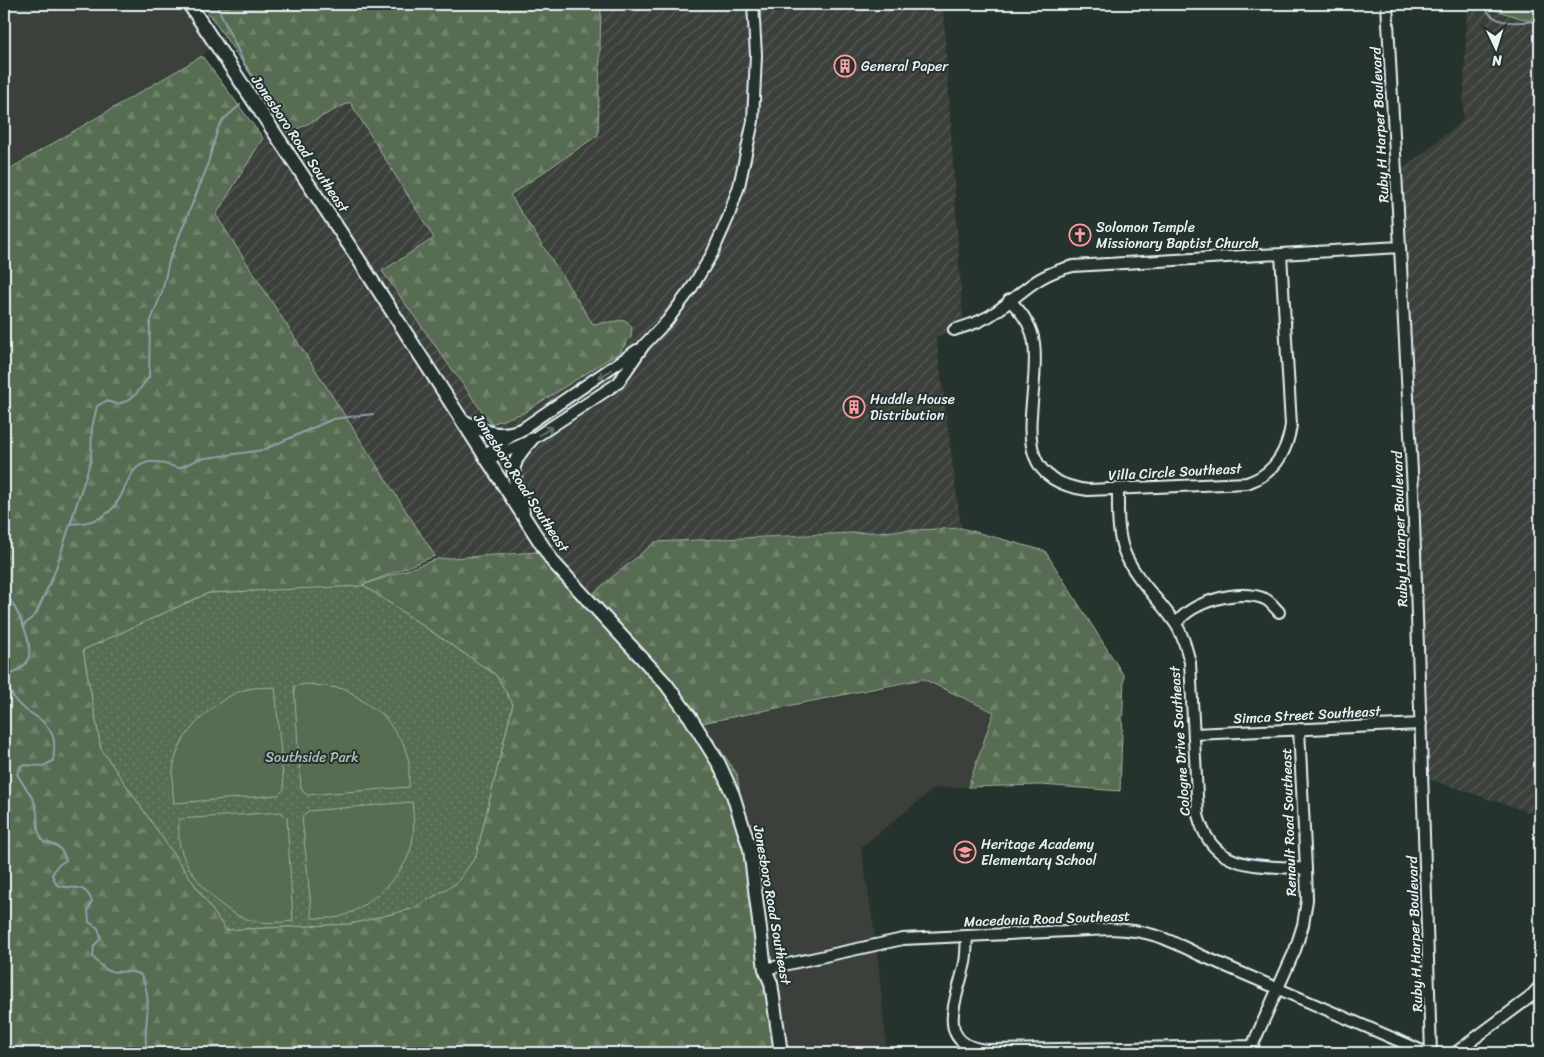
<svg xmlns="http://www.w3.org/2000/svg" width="1544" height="1057" font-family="Sriracha,sans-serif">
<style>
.built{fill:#3b403a}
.industrial{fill:url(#industrial-furrows)}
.green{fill:url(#green-dots);stroke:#a0afa4}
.forest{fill:url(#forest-firs);stroke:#a0afa4}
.pitch{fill:#576d51;stroke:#a0afa4}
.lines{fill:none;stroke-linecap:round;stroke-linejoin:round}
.stream{stroke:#8da0aa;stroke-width:2}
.minor-casing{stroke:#e8f1f8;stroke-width:14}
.major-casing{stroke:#e8f1f8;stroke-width:16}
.minor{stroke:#26332d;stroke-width:10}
.major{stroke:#26332d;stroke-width:12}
.oneway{stroke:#6a7674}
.labels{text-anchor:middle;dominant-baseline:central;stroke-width:4;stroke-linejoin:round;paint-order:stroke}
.poi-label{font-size:14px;fill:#e8f1f8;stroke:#26332d;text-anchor:start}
.street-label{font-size:14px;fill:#e8f1f8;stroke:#26332d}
.park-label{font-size:14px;fill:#aebcb5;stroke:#26332d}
</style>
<defs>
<pattern id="industrial-furrows" width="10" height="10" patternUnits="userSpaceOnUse" patternTransform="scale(1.25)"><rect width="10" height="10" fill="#3b403a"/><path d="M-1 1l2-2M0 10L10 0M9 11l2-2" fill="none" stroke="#575c57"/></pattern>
<pattern id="green-dots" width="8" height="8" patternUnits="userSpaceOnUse" patternTransform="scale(1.25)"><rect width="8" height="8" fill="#576d51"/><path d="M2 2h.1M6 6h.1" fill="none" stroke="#6f826b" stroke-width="1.8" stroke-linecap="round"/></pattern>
<pattern id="forest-firs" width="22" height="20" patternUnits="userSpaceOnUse" patternTransform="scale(1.25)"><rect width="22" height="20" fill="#576d51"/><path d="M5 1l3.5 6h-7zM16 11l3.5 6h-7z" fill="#6f826b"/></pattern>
</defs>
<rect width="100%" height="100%" fill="#26332d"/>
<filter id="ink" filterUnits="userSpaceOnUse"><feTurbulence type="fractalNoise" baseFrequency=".02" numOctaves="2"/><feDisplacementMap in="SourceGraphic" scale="10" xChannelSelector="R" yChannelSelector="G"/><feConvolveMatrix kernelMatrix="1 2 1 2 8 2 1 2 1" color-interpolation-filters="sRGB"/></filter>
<g filter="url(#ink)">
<!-- built -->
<path class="built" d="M4,4H196L216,42L202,56L4,172Z
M923,679L994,712L968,787L935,788L861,847L877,948L887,1053H777L737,774L701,723L879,690Z"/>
<!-- industrial -->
<path class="industrial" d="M324,4H943L963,324L936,337L961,528L655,542L585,600L551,551L437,559L269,303L216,215L278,114Z
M1467,4H1476L1540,24V816L1426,778L1408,529L1395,176L1463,120Z"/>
<!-- green -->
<path class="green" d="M363,585L496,675L513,704L476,856L457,883L413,909L351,924L226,930L101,749L83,650L208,593Z"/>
<!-- forest -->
<path class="forest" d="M202,4H601L598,135L510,195L593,324L625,320L632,327L631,337L620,352L523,413L491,424L382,271L434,238L350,102L288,134L278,114Z
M1476,4H1540V24Z
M202,56L263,138L216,215L435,556L360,586L208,593L83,650L101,749L226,930L351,924L412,909L457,883L476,856L513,704L496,675L363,585L437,559L551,551L585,600L655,542L961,528L1045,551L1124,676L1120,791L1041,785L968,787L994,712L923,679L702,723L737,774L777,1053H4V172Z"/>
<!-- pitch -->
<path class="pitch" d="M308,684L346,689L384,716L403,743L409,761V787L307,795L301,789L294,686Z
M275,687L284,789L278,795L174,803C172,787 171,769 177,753C185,728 222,694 248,689C256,687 266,688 275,687Z
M412,802C414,818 415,836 410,851C402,877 364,911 339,917C330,919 320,918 312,918L302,817L308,811Z
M281,812L287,818L293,921C277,923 259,924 244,918C219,910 185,871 180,846C178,837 179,828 179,819Z"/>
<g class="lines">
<!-- stream -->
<path class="stream" d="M216,4L244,63L256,81
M1484,4C1492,28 1519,22 1540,21
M70,524C136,523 115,468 149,462C159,460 169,466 179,468L199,459L263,450L333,419L373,414
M4,592C15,605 38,647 26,663C22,669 13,673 7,677
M23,626L36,614L54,574L91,460L92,428L97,406L106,401L117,404L127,401L136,394L149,377L150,323L162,292L169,261L206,170L218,128L224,119L240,105
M7,677C13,718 39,707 52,734C56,742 54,753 53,761L43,766L22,765L17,774C22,784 29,791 34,801C41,817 33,828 44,842C57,844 62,848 66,860L57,866L52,875L57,885C74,891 83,881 92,901L88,911L89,922L98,928L101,938L94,946L93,957C113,982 117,966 140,974C156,1002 141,1025 147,1053"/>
<!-- minor casing -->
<g class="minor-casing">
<path id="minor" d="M1387,4L1413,491L1431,1053
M1009,300C1022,312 1032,325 1034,343C1042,401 999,479 1088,490L1247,483C1274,474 1287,453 1291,425L1281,254
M954,330C969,325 984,321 997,311C1026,290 1036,275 1073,266L1400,247
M484,455L637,350
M487,460L531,440L618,383L644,345L667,321L691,289L712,254L728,218L739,186L753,121L756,55L753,4
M1118,490C1118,509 1117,532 1124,551C1134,578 1159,599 1175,623C1183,634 1186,648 1190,662L1198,815C1213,873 1257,864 1306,869
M1176,624C1192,601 1240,588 1265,599C1270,601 1275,608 1279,612
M1194,734L1421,724
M967,936C966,946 967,957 964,967C956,1001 934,1046 988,1050L1253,1046
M765,969L903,939L1110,929C1149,930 1166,938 1200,955L1427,1053
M1249,1053L1295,950L1303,925L1307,900L1306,869L1299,729
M1455,1053L1529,998L1540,986"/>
</g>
<!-- major casing -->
<g class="major-casing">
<path id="major" d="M189,4L357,257L553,562L666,684L690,717L719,764L733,795L750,849L765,969L771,983L781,1053
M463,421C487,433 498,439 524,429
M523,511C518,475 501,472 531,440"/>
</g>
<!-- minor -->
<use href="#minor" class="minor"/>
<!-- major -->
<use href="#major" class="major"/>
</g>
<!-- one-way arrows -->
<defs><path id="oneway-shaft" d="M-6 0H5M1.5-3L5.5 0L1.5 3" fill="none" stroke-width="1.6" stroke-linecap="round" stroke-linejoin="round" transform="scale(1.25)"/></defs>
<g class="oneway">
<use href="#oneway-shaft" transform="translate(605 374) rotate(146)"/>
<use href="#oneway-shaft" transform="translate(546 431) rotate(-32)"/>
</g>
</g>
<!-- icons -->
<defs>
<g id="building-ring" transform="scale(1.125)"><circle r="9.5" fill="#26332d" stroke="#ff9aa2" stroke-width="1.5"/><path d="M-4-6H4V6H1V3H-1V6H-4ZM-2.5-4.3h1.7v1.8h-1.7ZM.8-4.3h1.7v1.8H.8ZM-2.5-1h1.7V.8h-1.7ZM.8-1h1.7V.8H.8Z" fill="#ff9aa2"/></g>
<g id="church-ring" transform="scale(1.125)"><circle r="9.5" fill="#26332d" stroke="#ff9aa2" stroke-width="1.5"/><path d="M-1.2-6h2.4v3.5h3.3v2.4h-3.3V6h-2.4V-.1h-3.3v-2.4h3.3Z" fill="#ff9aa2"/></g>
<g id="school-ring" transform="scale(1.125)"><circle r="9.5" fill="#26332d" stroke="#ff9aa2" stroke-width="1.5"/><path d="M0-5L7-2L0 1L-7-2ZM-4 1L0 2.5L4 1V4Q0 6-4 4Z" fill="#ff9aa2"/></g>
</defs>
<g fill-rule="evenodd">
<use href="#building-ring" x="845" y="66"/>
<use href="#church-ring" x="1080" y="235"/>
<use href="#building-ring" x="854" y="407"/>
<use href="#school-ring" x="965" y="852"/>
</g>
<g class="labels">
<!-- poi labels -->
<g class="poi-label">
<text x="861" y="66">General Paper</text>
<text x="1096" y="227">Solomon Temple<tspan x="1096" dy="16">Missionary Baptist Church</tspan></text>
<text x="870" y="399">Huddle House<tspan x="870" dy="16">Distribution</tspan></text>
<text x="981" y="844">Heritage Academy<tspan x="981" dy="16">Elementary School</tspan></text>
</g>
<!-- street labels -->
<g class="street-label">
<text transform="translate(1380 125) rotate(-93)">Ruby H Harper Boulevard</text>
<text transform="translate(300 144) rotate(56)">Jonesboro Road Southeast</text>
<text transform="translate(1175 472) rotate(-3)">Villa Circle Southeast</text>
<text transform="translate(521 483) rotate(57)">Jonesboro Road Southeast</text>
<text transform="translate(1400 529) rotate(-92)">Ruby H Harper Boulevard</text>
<text transform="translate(1307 715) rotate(-3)">Simca Street Southeast</text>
<text transform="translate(1180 741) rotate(-94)">Cologne Drive Southeast</text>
<text transform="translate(1289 822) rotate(-92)">Renault Road Southeast</text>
<text transform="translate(772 905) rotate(80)">Jonesboro Road Southeast</text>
<text transform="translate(1047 919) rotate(-2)">Macedonia Road Southeast</text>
<text transform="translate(1415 934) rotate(-92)">Ruby H Harper Boulevard</text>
</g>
<!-- park labels -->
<g class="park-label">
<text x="312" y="757">Southside Park</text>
</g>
</g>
<!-- margin -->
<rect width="1544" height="1057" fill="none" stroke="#26332d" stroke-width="20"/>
<rect x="10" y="10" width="1524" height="1037" fill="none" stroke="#e8f1f8" stroke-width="2" filter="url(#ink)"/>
<!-- north arrow -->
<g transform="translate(1496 48) rotate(176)" stroke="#26332d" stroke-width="4" paint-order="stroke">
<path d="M0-4L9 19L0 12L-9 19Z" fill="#e8f1f8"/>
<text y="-8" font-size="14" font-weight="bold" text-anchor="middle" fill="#e8f1f8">N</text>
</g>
</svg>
